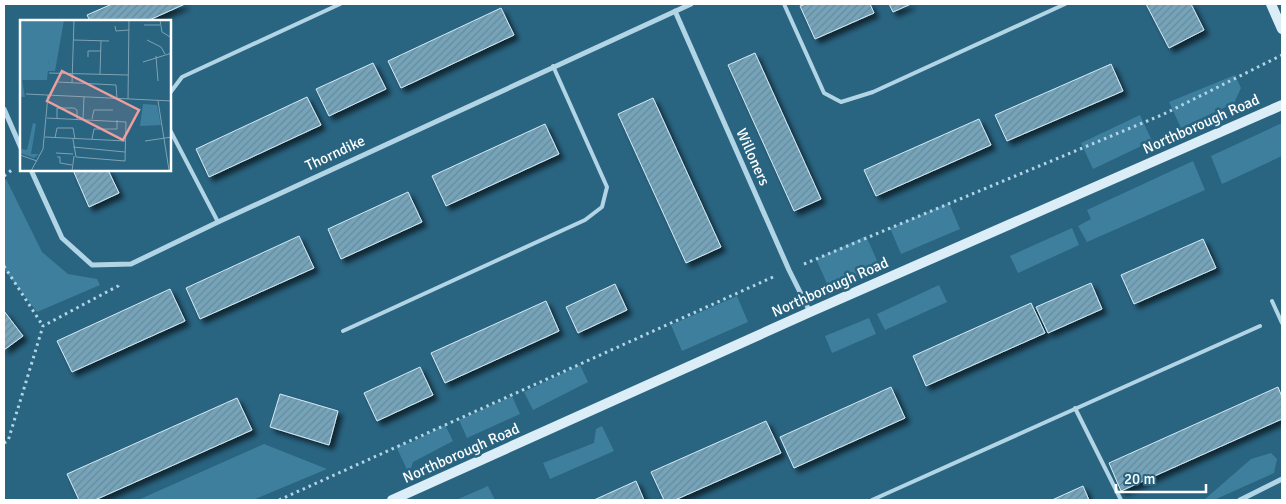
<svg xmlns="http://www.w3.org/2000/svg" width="1286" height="504" font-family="Signika,sans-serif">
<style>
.grass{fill:#3e7f9e}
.building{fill:url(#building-hatch);stroke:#d5ebf5;filter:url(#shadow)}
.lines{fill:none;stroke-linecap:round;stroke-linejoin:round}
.path{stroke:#b2d5e6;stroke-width:3;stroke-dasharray:2.5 4;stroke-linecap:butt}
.lane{stroke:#b2d5e6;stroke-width:4}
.street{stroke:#b2d5e6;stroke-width:5}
.secondary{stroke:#dbedf6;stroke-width:10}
.labels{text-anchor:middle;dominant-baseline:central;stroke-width:5;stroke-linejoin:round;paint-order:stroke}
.street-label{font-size:15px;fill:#fff;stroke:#296481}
.inset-road{fill:none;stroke:#7fa2b3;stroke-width:1}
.view{fill:#ed9e9e;fill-opacity:0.15;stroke:#ed9e9e;stroke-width:2.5}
.inset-edge{fill:none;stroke:#fff;stroke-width:2.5}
</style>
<defs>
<pattern id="building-hatch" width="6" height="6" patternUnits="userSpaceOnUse" patternTransform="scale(1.25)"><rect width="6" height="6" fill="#75a4ba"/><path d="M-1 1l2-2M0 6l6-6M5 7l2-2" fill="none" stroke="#698a99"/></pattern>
<filter id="shadow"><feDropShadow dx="4.5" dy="4.5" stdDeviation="2.5" flood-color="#0009"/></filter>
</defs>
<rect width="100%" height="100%" fill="#296481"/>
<!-- grass -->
<path class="grass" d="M1235,75L1241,88L1234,103L1181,128L1169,102Z
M1140,115L1152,141L1093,169L1081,143Z
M1282,123V156L1222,184L1211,156Z
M1193,161L1205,190L1087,242L1078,226L1091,219L1087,210Z
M6,179L42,252L68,274L97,279L100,285L37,312L4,269V181Z
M949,203L960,229L901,254L890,228Z
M1072,228L1079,245L1018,273L1010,256Z
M866,236L879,265L829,288L816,259Z
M939,285L947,302L885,330L877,314Z
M737,296L748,322L682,351L671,325Z
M869,318L876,334L832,353L825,336Z
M580,365L588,382L533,410L524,392Z
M512,396L520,414L467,438L459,420Z
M445,425L453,441L413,462L409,474L396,446L410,443Z
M602,426L614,451L550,479L543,463L594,443L596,429Z
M264,444L327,469L253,500H138Z
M1271,453L1277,459L1274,473L1214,500H1204L1251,459Z
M488,486L495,500H456Z"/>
<!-- building -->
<path class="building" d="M112,4H185L147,21H90L87,15Z
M806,4H870L874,13L815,39L800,6Z
M889,4H911L893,12Z
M1146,4H1191L1204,30L1169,48Z
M501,8L514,35L401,88L388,61Z
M755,53L821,199L794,211L728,65Z
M373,63L386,89L329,116L316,89Z
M1111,64L1123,91L1007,141L995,115Z
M307,97L321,125L209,177L196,149Z
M653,98L721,247L686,263L618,114Z
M979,119L991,145L876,196L864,170Z
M545,124L559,154L446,206L432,176Z
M73,170H108L119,193L89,207Z
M408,192L422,222L341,259L328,229Z
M299,236L314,268L200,319L186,288Z
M1203,239L1216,268L1134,304L1121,275Z
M1091,283L1102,309L1048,333L1036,307Z
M615,284L627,310L578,333L566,307Z
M170,289L185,321L72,372L57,341Z
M546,301L559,331L445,383L431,353Z
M1031,303L1045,333L926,386L913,356Z
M4,311L23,336L4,350Z
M420,367L433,395L377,421L364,393Z
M891,387L905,418L794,468L780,437Z
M1278,387L1282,397V419L1121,491L1109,463Z
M280,394L338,411L329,445L270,427Z
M237,398L252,430L95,500H79L67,474Z
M766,421L781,453L675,500H664L651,472Z
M636,481L644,500H594Z
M1083,486L1089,500H1052Z"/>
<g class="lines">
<!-- path -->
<path class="path" d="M4,176L13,169
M804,264L1164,114L1282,55
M4,266L43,326
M4,443L8,441L43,326L118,286L120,282
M279,500L773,277"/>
<!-- lane -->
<path class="lane" d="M784,4L824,93L841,102L873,92L1065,4
M170,93L182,77L340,4
M170,130L218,222
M1272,301L1282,323
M343,331L585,220L602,207L607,187L553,66
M1075,408L1121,500
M872,500L1260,326"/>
<!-- street -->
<path class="street" d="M675,11L789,270L810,312
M4,109L21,148
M31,170L62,238L92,265L131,264L218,222L691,4
M1240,500L1282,479"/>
<!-- secondary -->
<path class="secondary" d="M1271,4L1282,29
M392,500L810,312L1282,105"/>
</g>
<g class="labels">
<!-- street labels -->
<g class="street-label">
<text transform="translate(1201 124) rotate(-24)">Northborough Road</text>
<text transform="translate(335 153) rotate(-25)">Thorndike</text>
<text transform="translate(753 157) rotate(66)">Willoners</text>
<text transform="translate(830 287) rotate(-24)">Northborough Road</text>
<text transform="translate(461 453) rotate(-24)">Northborough Road</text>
</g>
</g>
<!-- overview -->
<g transform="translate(20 20)">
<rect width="151" height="151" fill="#296481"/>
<path d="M13,103L16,104L11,134H19L14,138L0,133L2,129L7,130Z" fill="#3e7f9e"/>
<path d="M0,0H44L35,51H27L29,39L2,59L5,77H0ZM123,84L137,85L141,105L120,106Z" fill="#3e7f9e"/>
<path d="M3,36L29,39L27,60H2Z" fill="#3e7f9e"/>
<path class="inset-road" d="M140,0L142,12L152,18M124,5H140M95,6L96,11L109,10M54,20L89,21M127,20L141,27L145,34M136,36L138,61M68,37V31H81M123,42L152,33M29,53L108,55M80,54L81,21M38,62L96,65L97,79M52,63L54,0M6,74L152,81M108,79L109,0M138,81L149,150M27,98L106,102L105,141L56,137L53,119M37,98V88H54L57,90V99M63,99L64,77M72,99L74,90H93M25,117L106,121M35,118L37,108H53L55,119M72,119L74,109H97V100M125,121L152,117M53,127L105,132M36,133L53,134M0,135L17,141M37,137H40V143L52,145M11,151L23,129L28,75M52,151L54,136"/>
<path class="view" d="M42,51L119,90L103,120L27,81Z"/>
<rect width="151" height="151" class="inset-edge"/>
</g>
<!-- border -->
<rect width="1286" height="504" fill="none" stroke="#ffffff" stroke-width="10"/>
<!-- scale -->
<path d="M1116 484v8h90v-8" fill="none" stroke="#ffffff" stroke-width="2.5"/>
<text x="1124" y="484" font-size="15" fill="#ffffff" stroke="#296481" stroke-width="4" paint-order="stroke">20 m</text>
</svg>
